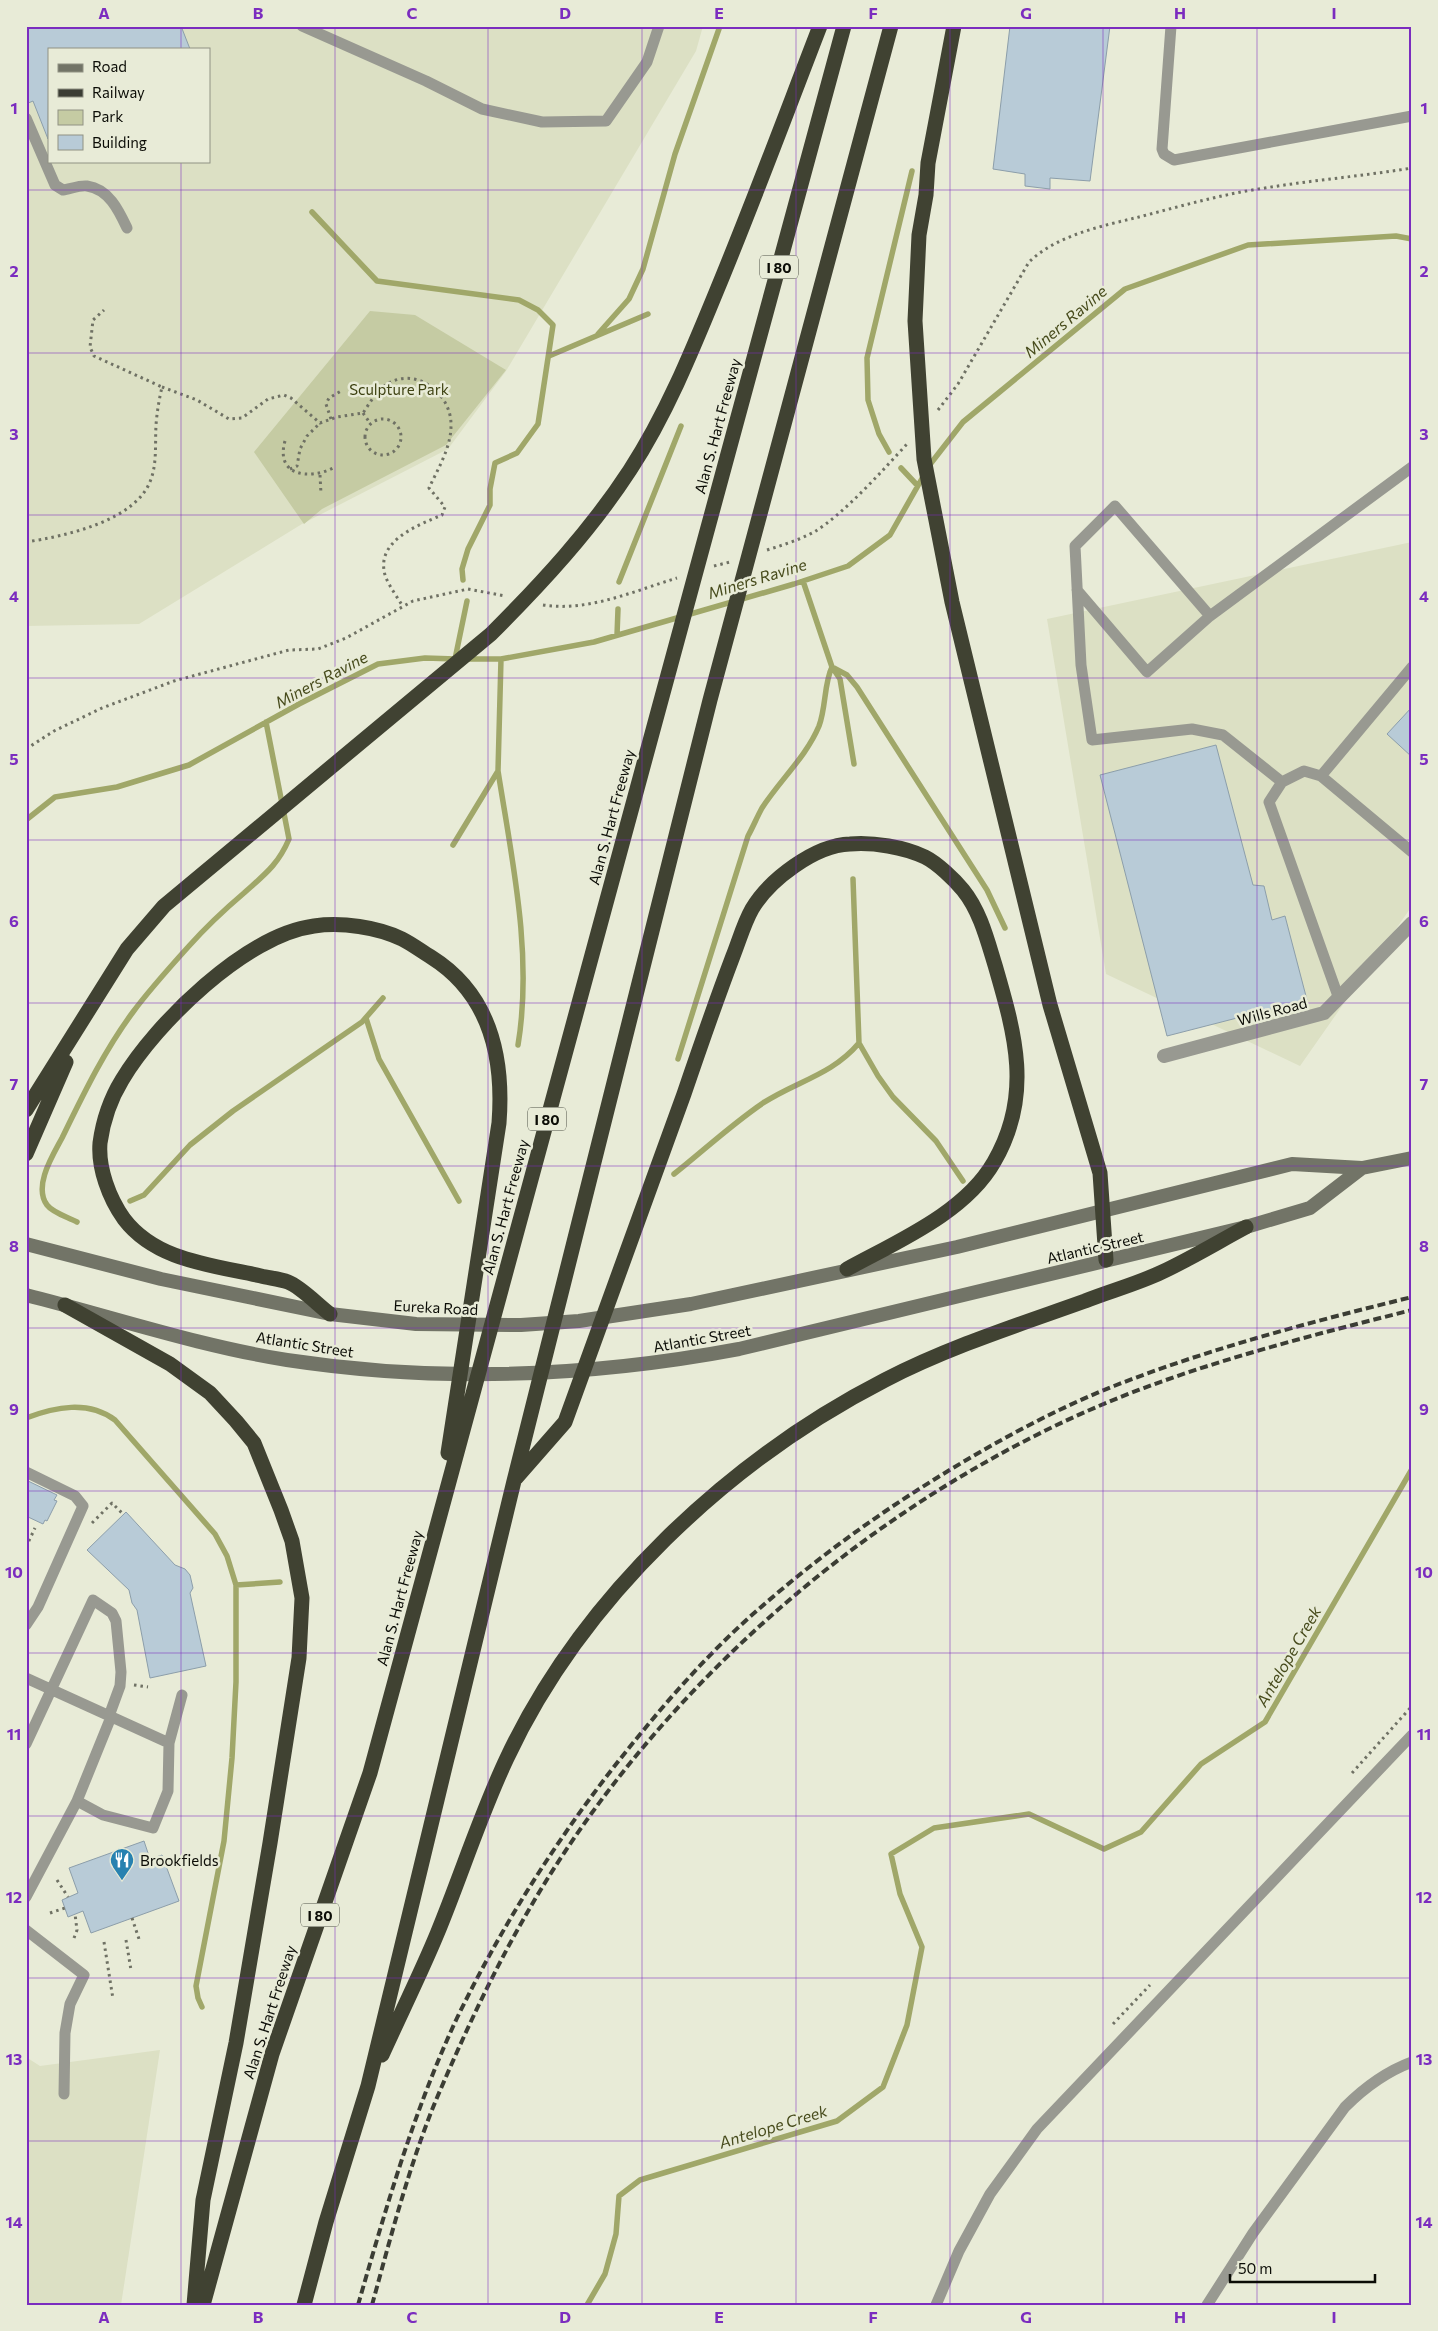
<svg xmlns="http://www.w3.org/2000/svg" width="1438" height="2331" font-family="Commissioner,sans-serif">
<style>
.built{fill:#dce0c4;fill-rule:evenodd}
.green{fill:#c5cba3}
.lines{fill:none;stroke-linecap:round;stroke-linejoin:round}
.stream{stroke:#a0a769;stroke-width:5.5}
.building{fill:#b8cbd7;stroke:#8c9eaa}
.path{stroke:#6f7164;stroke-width:3;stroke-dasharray:2.5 4;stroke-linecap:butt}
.service{stroke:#989991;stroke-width:11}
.minor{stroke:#989991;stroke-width:14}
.secondary{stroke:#727467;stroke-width:14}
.motorway{stroke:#404232;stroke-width:15}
.rail{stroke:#3b3d34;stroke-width:4;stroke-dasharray:8 4;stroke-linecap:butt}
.grid{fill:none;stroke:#7b2cbf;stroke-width:1;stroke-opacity:0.55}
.labels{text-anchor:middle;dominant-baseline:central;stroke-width:5;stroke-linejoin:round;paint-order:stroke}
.shield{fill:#e8ebd7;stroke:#4d4f45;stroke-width:1}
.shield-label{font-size:14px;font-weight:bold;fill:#0b0c06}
.park-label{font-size:15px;fill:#3e4212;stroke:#e8ebd7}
.street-label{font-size:15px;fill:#0b0c06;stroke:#e8ebd7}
.poi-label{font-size:15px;fill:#0b0c06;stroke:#e8ebd7;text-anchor:start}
.water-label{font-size:16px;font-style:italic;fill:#474b1c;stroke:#e8ebd7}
.neatline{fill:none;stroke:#7b2cbf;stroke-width:2}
.grid-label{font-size:16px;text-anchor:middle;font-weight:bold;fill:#7b2cbf}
</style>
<rect width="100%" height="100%" fill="#e8ebd7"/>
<!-- built -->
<path class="built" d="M26,26H703L696,51L506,371L448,449L302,524L139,624L26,626ZM49,49H209V161H49Z
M1412,542V906L1300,1066L1106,974L1047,619Z
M160,2050L121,2305H26V2057L40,2066Z"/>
<!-- green -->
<path class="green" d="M370,311L415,315L506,370L446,445L322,509L304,524L254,452Z"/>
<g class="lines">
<!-- stream -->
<path class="stream" d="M312,212L377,281L519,300L538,310L553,325L538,424L517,453L495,463L490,489V505L468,549L462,569L463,580
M598,334L629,299L643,269L675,154L720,26
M549,356L648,314
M889,452L879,434L868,400L867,358L912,171
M928,467L963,422L1125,289L1248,245L1396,236L1412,239
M901,468L917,485
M803,581L832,667L840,679L854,764
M619,582L681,426
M617,635L618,609
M455,659L467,601
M466,659H501L594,642L794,584L848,566L890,535L924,475
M498,771C512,860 533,955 518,1045
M26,820L55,797L117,787L189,765L299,704L378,664L425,658L456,659
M453,845L498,771L501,659
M366,1018L379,1059L459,1201
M859,1043L878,1076L893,1097L936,1141L963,1181
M678,1059L748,836C753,827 757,817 762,808C780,780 806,757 819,726C826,708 824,683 832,667L847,675L857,687L987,890L1005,928
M674,1174C703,1151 732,1124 763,1103C797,1081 832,1075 859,1043L853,879
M130,1201L144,1195L190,1145L233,1111L362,1022L383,998
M77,1222C68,1217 53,1213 47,1205C33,1186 53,1155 62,1138C83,1095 104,1051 133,1012C150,989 170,967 189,946C206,927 224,910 244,893C264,875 278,865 289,839L266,722
M26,1418C55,1407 88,1400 115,1420L215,1534L227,1556L236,1585V1682L232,1758L224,1841L196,1986L198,1998L202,2007
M236,1585L280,1582
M587,2305L605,2274L616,2234L619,2196L640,2180L837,2121L883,2087L907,2025L922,1947L900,1894L891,1854L934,1828L1029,1814L1104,1849L1141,1832L1201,1764L1265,1722L1412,1469"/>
</g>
<!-- building -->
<path class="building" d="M26,26H181L190,49H49L48,139L33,101L26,104Z
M1010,26H1110L1090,181L1050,178V189L1025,186V174L993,169Z
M1412,707V757L1387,734Z
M1216,745L1253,885L1264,886L1272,920L1285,916L1307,1000L1167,1036L1100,775Z
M26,1480L57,1495L54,1500L57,1501L47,1521L45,1520L43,1524L26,1516Z
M126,1512L175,1565L185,1569L190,1575L193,1588L190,1593L206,1666L150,1678L137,1610L132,1603L129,1590L87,1550Z
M144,1841L150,1859L162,1855L179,1901L91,1933L83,1911L68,1917L62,1900L78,1893L69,1868Z"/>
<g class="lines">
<!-- path -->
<path class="path" d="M162,387L197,400L229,419L242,418L268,399L284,395L291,398L320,423L337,417L363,413C369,404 377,390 387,384C417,366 452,394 451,426C451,447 438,469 429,488L445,507L442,515C416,526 373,542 386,578C390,587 397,597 402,605
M938,410L958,384L1029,262C1057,235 1102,226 1139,217C1181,206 1223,194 1265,188C1314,180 1363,176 1412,168
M363,413L370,423
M365 437a18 18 0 1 1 36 0a18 18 0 1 1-36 0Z
M331,419L326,404L329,398L341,391
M285,441C275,476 309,480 333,468
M290,469L297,466L300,449L307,436L320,423
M320,475L321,494
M26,542C65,536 137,521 151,479C157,463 155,443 156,425C157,412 159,400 162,387L94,356L90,347L93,320L104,310
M767,550C783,545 799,540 814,532C844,514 883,470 907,444
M714,566L730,562
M543,605C588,612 634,591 677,578
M26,749L54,731L102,708L174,681L289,650L318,649L346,638L413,601L468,589L505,596
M92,1523L112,1503L124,1515
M26,1547L35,1528
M134,1685L148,1687
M1352,1773L1412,1706
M57,1880L68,1897
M50,1913L65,1908
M132,1918L139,1939
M74,1938L77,1930L75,1914
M126,1940L131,1970
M104,1942L113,1999
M1113,2024L1150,1985"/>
<!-- service -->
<path class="service" d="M302,26L426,81L482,109L542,122L606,121L647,62L659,26
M1171,26L1162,149L1164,154L1174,160L1412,116
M26,118L55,185L63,190C70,189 80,185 87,186C109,189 119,211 127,228
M1077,590L1147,672L1210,616L1115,506L1075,546L1081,665L1092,740L1192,729L1223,735L1282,782
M1210,616L1412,467
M1321,776L1412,667
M1339,999L1269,802L1282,782L1304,771L1321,776L1412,852
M26,1472L75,1496L83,1506L38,1607L26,1625
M26,1678L169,1743
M26,1744L93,1600L112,1613L116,1621L121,1672L120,1686L109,1716
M77,1801L103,1815L153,1828L168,1791L169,1743L182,1695
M26,1897L77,1801L111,1717
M26,1930L84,1975L70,2004L65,2033L64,2094
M936,2305L959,2251L990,2194L1037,2129L1412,1735
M1207,2305L1253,2233L1345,2107C1365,2087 1385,2072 1412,2062"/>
<!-- minor -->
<path class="minor" d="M1164,1056L1324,1013L1412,923"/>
<!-- secondary -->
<path class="secondary" d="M26,1244L161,1279L330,1314L416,1324L521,1325L579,1321L691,1304L957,1247L1292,1164L1362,1168L1412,1158
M26,1295C113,1317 199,1346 287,1360C438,1383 590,1377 739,1349L1246,1227L1310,1208L1362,1168"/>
<!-- motorway -->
<path class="motorway" d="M954,26L928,163L926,195L919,235L915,321L924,459L952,602L1050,1005L1100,1173L1106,1260
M26,1110L127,949L164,906L491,634C542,583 591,530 630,470C666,415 692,351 717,290C753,203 786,114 820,26
M26,1154L66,1062
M65,1305L170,1364L210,1393L236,1421L254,1443L281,1510L292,1541L302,1598L299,1658L270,1843L236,2043L203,2200L194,2305
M330,1314C318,1305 301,1287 288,1282C280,1279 269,1278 261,1276C212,1265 156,1261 124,1219C109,1198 98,1168 100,1143C103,1121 111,1098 122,1080C156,1023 246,935 314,926C342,922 377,927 402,939C412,944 421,951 431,957C490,994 504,1058 499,1123L448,1453
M516,1478L565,1422C605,1313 645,1204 684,1094C700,1047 716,1001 733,956C739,941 744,923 752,909C769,880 815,845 850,844C873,842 904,847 925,857C937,863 954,879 963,890C980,911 987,939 995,965C1015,1034 1033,1095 994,1162C965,1213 896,1242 847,1269
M382,2055C400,2015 420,1975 437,1934C461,1876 480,1815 507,1758C582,1598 729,1460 885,1380C949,1347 1018,1325 1085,1301C1110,1291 1137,1284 1162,1272C1190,1259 1218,1242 1246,1227
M203,2305L272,2054L370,1773L844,26
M304,2305L326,2222L368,2086L514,1481L710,700L891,26"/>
<!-- rail -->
<path class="rail" d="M358,2305C386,2208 414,2110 457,2018C507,1915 569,1820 642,1732C678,1688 717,1645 760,1608C818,1557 882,1511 948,1471C1001,1439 1056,1409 1114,1386C1211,1348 1311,1322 1412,1297
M372,2305C391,2236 409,2166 436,2100C462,2039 490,1978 523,1920C652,1691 874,1497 1118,1398C1213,1360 1313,1335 1412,1310"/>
</g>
<!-- grid -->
<path class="grid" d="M181,26V49M335,26V2305M488,26V2305M642,26V2305M796,26V2305M950,26V2305M1103,26V2305M1257,26V2305M181,161V2305M26,190H1412M26,353H1412M26,515H1412M26,678H1412M26,840H1412M26,1003H1412M26,1166H1412M26,1328H1412M26,1491H1412M26,1653H1412M26,1816H1412M26,1978H1412M26,2141H1412"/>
<!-- icons -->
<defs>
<g id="restaurant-pin" transform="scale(1.25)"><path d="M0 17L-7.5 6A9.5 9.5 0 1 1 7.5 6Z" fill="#2882b0" stroke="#e8ebd7"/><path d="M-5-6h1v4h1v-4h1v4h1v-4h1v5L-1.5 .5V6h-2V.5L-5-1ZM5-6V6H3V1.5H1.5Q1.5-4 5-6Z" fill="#fff"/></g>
</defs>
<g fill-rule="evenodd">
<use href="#restaurant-pin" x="122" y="1860"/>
</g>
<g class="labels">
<!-- shield labels -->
<g class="shield">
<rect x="760" y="255.5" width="38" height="23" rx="4"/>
<rect x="528" y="1107.5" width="38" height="23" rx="4"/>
<rect x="301" y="1903.5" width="38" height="23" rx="4"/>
</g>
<g class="shield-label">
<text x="779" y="267">I 80</text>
<text x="547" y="1119">I 80</text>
<text x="320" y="1915">I 80</text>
</g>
<!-- park labels -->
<g class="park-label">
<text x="399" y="389">Sculpture Park</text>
</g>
<!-- street labels -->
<g class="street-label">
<text transform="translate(717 426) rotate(-75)">Alan S. Hart Freeway</text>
<text transform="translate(611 817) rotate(-75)">Alan S. Hart Freeway</text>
<text transform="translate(1272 1011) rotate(-15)">Wills Road</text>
<text transform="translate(505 1207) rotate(-75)">Alan S. Hart Freeway</text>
<text transform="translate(1095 1247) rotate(-13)">Atlantic Street</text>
<text transform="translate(436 1307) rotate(3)">Eureka Road</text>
<text transform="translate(702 1338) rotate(-10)">Atlantic Street</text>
<text transform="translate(305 1344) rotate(9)">Atlantic Street</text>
<text transform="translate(399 1598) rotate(-75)">Alan S. Hart Freeway</text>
<text transform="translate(269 2012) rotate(-72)">Alan S. Hart Freeway</text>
</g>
<!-- poi labels -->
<g class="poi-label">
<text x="140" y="1860">Brookfields</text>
</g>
<!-- water labels -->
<g class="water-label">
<text transform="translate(1065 321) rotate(-40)">Miners Ravine</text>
<text transform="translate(757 578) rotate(-17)">Miners Ravine</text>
<text transform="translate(321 679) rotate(-28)">Miners Ravine</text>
<text transform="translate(1288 1656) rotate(-60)">Antelope Creek</text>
<text transform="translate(773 2126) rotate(-17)">Antelope Creek</text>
</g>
</g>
<!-- border -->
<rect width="1438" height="2331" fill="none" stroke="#e8ebd7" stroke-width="55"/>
<!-- legend -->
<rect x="48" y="48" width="162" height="115" fill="#e8ebd7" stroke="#909283"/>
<rect x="58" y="64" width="25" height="8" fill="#727467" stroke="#909283"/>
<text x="92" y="72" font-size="15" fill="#0b0c06">Road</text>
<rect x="58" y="89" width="25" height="8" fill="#3b3d34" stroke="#909283"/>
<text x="92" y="98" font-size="15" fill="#0b0c06">Railway</text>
<rect x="58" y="110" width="25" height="15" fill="#c5cba3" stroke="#909283"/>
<text x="92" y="122" font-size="15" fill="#0b0c06">Park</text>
<rect x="58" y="135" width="25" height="15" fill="#b8cbd7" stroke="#909283"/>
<text x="92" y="148" font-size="15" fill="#0b0c06">Building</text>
<!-- scale -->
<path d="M1230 2274v8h145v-8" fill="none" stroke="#0b0c06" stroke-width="2.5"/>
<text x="1238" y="2274" font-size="15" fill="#0b0c06" stroke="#e8ebd7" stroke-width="4" paint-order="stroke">50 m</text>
<rect x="28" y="28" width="1382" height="2276" class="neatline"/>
<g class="grid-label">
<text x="104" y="19">A</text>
<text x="258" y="19">B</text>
<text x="412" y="19">C</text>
<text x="565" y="19">D</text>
<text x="719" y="19">E</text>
<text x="873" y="19">F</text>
<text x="1026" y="19">G</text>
<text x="1180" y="19">H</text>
<text x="1334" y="19">I</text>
<text x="14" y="114">1</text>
<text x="1424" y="114">1</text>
<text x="14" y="277">2</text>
<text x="1424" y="277">2</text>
<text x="14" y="440">3</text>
<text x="1424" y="440">3</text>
<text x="14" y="602">4</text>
<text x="1424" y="602">4</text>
<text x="14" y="765">5</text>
<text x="1424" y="765">5</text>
<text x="14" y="927">6</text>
<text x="1424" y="927">6</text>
<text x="14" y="1090">7</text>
<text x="1424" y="1090">7</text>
<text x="14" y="1252">8</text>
<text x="1424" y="1252">8</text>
<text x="14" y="1415">9</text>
<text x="1424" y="1415">9</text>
<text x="14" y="1578">10</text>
<text x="1424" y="1578">10</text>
<text x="14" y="1740">11</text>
<text x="1424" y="1740">11</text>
<text x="14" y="1903">12</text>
<text x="1424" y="1903">12</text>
<text x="14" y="2065">13</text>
<text x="1424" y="2065">13</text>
<text x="14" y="2228">14</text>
<text x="1424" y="2228">14</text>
<text x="104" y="2323">A</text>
<text x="258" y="2323">B</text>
<text x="412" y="2323">C</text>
<text x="565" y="2323">D</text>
<text x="719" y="2323">E</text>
<text x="873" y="2323">F</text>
<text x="1026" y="2323">G</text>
<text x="1180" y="2323">H</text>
<text x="1334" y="2323">I</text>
</g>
</svg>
